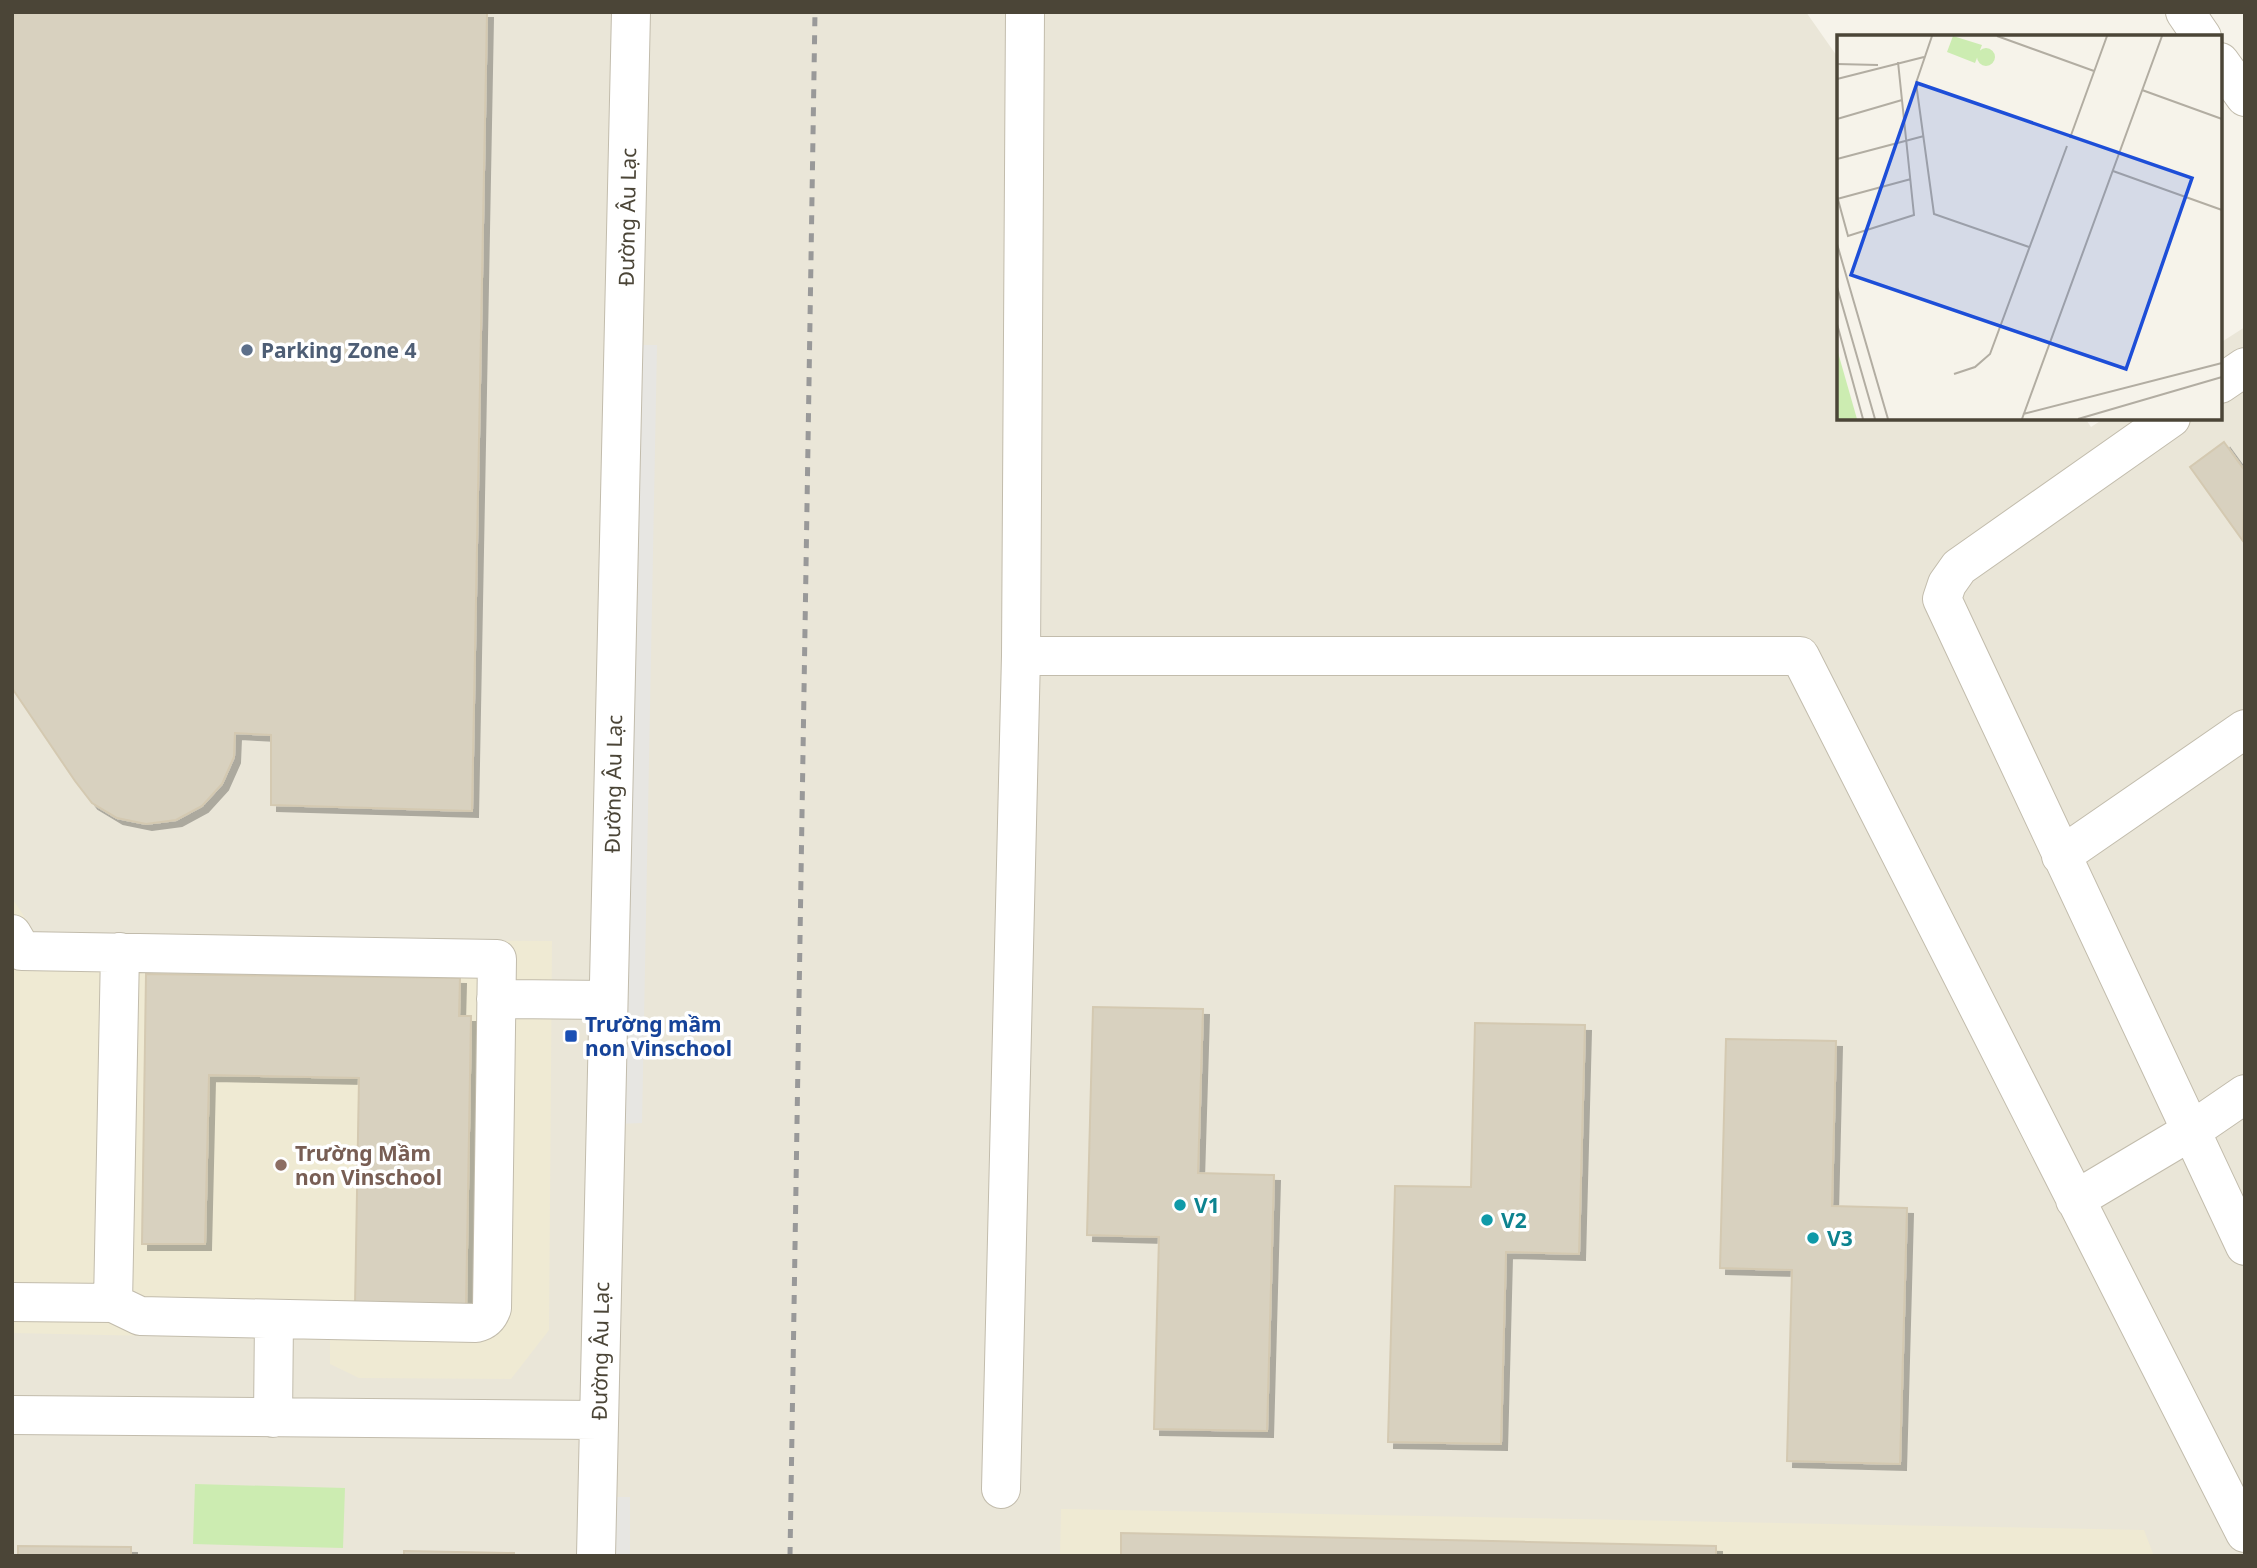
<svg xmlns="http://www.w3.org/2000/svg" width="2257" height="1568" font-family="'Noto Sans',sans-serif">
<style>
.residential{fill:#eae6d8}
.education{fill:#efead3}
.green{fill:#ccecb1}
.parking{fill:#e7e6e2}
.building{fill:#d8d1bf;stroke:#d4c9b1;stroke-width:2;filter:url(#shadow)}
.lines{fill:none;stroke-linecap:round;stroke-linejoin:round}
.minor-casing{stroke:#c2bcac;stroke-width:40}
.minor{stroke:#fff;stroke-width:38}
.rail{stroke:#999;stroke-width:5;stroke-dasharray:9 9;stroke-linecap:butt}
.service-dot{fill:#5c6f8a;stroke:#fff;stroke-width:2.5}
.transit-dot{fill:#1a4fb4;stroke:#fff;stroke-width:2.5}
.education-dot{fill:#8d6e63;stroke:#fff;stroke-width:2.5}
.culture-dot{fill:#0f9aa8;stroke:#fff;stroke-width:2.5}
.labels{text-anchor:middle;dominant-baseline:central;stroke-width:7;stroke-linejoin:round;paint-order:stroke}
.street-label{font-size:21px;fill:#4b4537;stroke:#fff}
.service-label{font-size:21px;font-weight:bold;fill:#4e5e75;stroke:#fff;text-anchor:start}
.transit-label{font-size:21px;font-weight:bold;fill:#164399;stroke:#fff;text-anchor:start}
.education-label{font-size:21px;font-weight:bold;fill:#785e54;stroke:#fff;text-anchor:start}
.culture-label{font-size:21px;font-weight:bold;fill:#0d838f;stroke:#fff;text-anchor:start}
.inset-road{fill:none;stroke:#b2ada2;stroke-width:2}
.view{fill:#1d4ed8;fill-opacity:0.15;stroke:#1d4ed8;stroke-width:3.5}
.inset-edge{fill:none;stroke:#4b4537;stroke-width:3.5}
</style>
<defs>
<filter id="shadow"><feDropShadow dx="6" dy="6" stdDeviation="0" flood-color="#0004"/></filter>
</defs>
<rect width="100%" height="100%" fill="#f6f3ea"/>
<!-- residential -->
<path class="residential" d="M12,12H1806L1839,59V418H2085L2091,427L2105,418H2220V343L2245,327V1556H12Z"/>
<!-- education -->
<path class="education" d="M12,898L39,939L552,941L549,1330L511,1379L359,1378L330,1364V1340L12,1333Z
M1061,1509L2144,1530L2154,1556H1060Z"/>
<!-- green -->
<path class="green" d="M195,1484L345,1488L343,1548L193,1544Z"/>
<!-- parking -->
<path class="parking" d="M633,345H657L642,1123L617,1124Z
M607,1497H630V1556H606Z"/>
<!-- building -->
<path class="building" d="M12,12H487L472,811L271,805V735L235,733L234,757L222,784L202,806L176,820L146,824L117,818L92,803L75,781L12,688Z
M2224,442L2245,471L2243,541L2190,467Z
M146,974L460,978L459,1016H471L466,1308L355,1306L359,1078L209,1075L205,1244H142Z
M1093,1007L1203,1009L1198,1173L1274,1175L1267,1431L1154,1429L1159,1237L1087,1235Z
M1475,1023L1585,1025L1579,1254L1506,1252L1501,1444L1388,1442L1395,1186L1471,1187Z
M1726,1039L1836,1041L1832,1206L1907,1208L1900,1464L1787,1461L1792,1270L1720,1268Z
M1121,1533L1716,1546V1556H1121Z
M18,1546L131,1547V1556H18Z
M404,1551L514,1553V1556H404Z"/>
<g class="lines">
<!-- minor casing -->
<g class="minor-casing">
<path id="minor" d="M2185,12L2202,37
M2220,62L2245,97
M2220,384L2245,367
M2171,418L1959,567L1947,584L1942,599L2245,1246
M1021,656H1800L2245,1533
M2061,856L2245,729
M12,934L22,951L497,959L492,1308C489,1317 485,1321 476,1323L140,1316L113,1303L12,1302
M496,999L608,1000
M2075,1200L2191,1131L2245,1094
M113,1303L120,952
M12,1415L598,1420
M273,1418L274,1319
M1001,1489L1021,656L1025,12
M596,1556L631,12"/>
</g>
<!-- minor -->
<use href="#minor" class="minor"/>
<!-- rail -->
<path class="rail" d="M790,1556L815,12"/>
</g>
<!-- markers -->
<circle class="service-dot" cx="247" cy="350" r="7"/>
<rect class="transit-dot" x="564" y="1029" width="14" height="14" rx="3.5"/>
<circle class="education-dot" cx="281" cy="1165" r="7"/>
<g class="culture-dot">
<circle cx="1180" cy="1205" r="7"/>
<circle cx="1487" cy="1220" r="7"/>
<circle cx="1813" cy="1238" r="7"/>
</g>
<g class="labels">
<!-- street labels -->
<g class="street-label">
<text transform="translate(627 217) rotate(-89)">Đường Âu Lạc</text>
<text transform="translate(613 784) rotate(-89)">Đường Âu Lạc</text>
<text transform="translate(600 1351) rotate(-89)">Đường Âu Lạc</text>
</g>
<!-- service labels -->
<g class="service-label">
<text x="261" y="350">Parking Zone 4</text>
</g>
<!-- transit labels -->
<g class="transit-label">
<text x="585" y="1024">Trường mầm<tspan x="585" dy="24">non Vinschool</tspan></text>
</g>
<!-- education labels -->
<g class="education-label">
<text x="295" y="1153">Trường Mầm<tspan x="295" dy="24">non Vinschool</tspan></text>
</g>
<!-- culture labels -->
<g class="culture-label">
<text x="1194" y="1205">V1</text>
<text x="1501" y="1220">V2</text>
<text x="1827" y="1238">V3</text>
</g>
</g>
<!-- overview -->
<g transform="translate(1837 35)">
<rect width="385" height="385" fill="#f6f3ea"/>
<path d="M116,1L145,10L138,28L110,17ZM140 22a9 9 0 1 1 18 0a9 9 0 1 1-18 0ZM0,314L20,384H0Z" fill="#ccecb1"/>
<path class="inset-road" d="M95,1L79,48L97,179L192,212M160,1L257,36M0,29L41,30M0,44L87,22M305,55L385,84M0,84L65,65M233,103L270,1M0,124L87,101M276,136L385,175M0,161L11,201L77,180L61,27M0,164L74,144M0,209L51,384M0,252L38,384M0,289L26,384M117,339L138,332L153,319L230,111M186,379L385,328M185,384L325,1M241,384L385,342"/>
<path class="view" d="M80,48L355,143L289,334L14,240Z"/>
<rect width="385" height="385" class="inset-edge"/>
</g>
<!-- border -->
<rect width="2257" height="1568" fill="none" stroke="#4b4537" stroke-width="28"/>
</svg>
